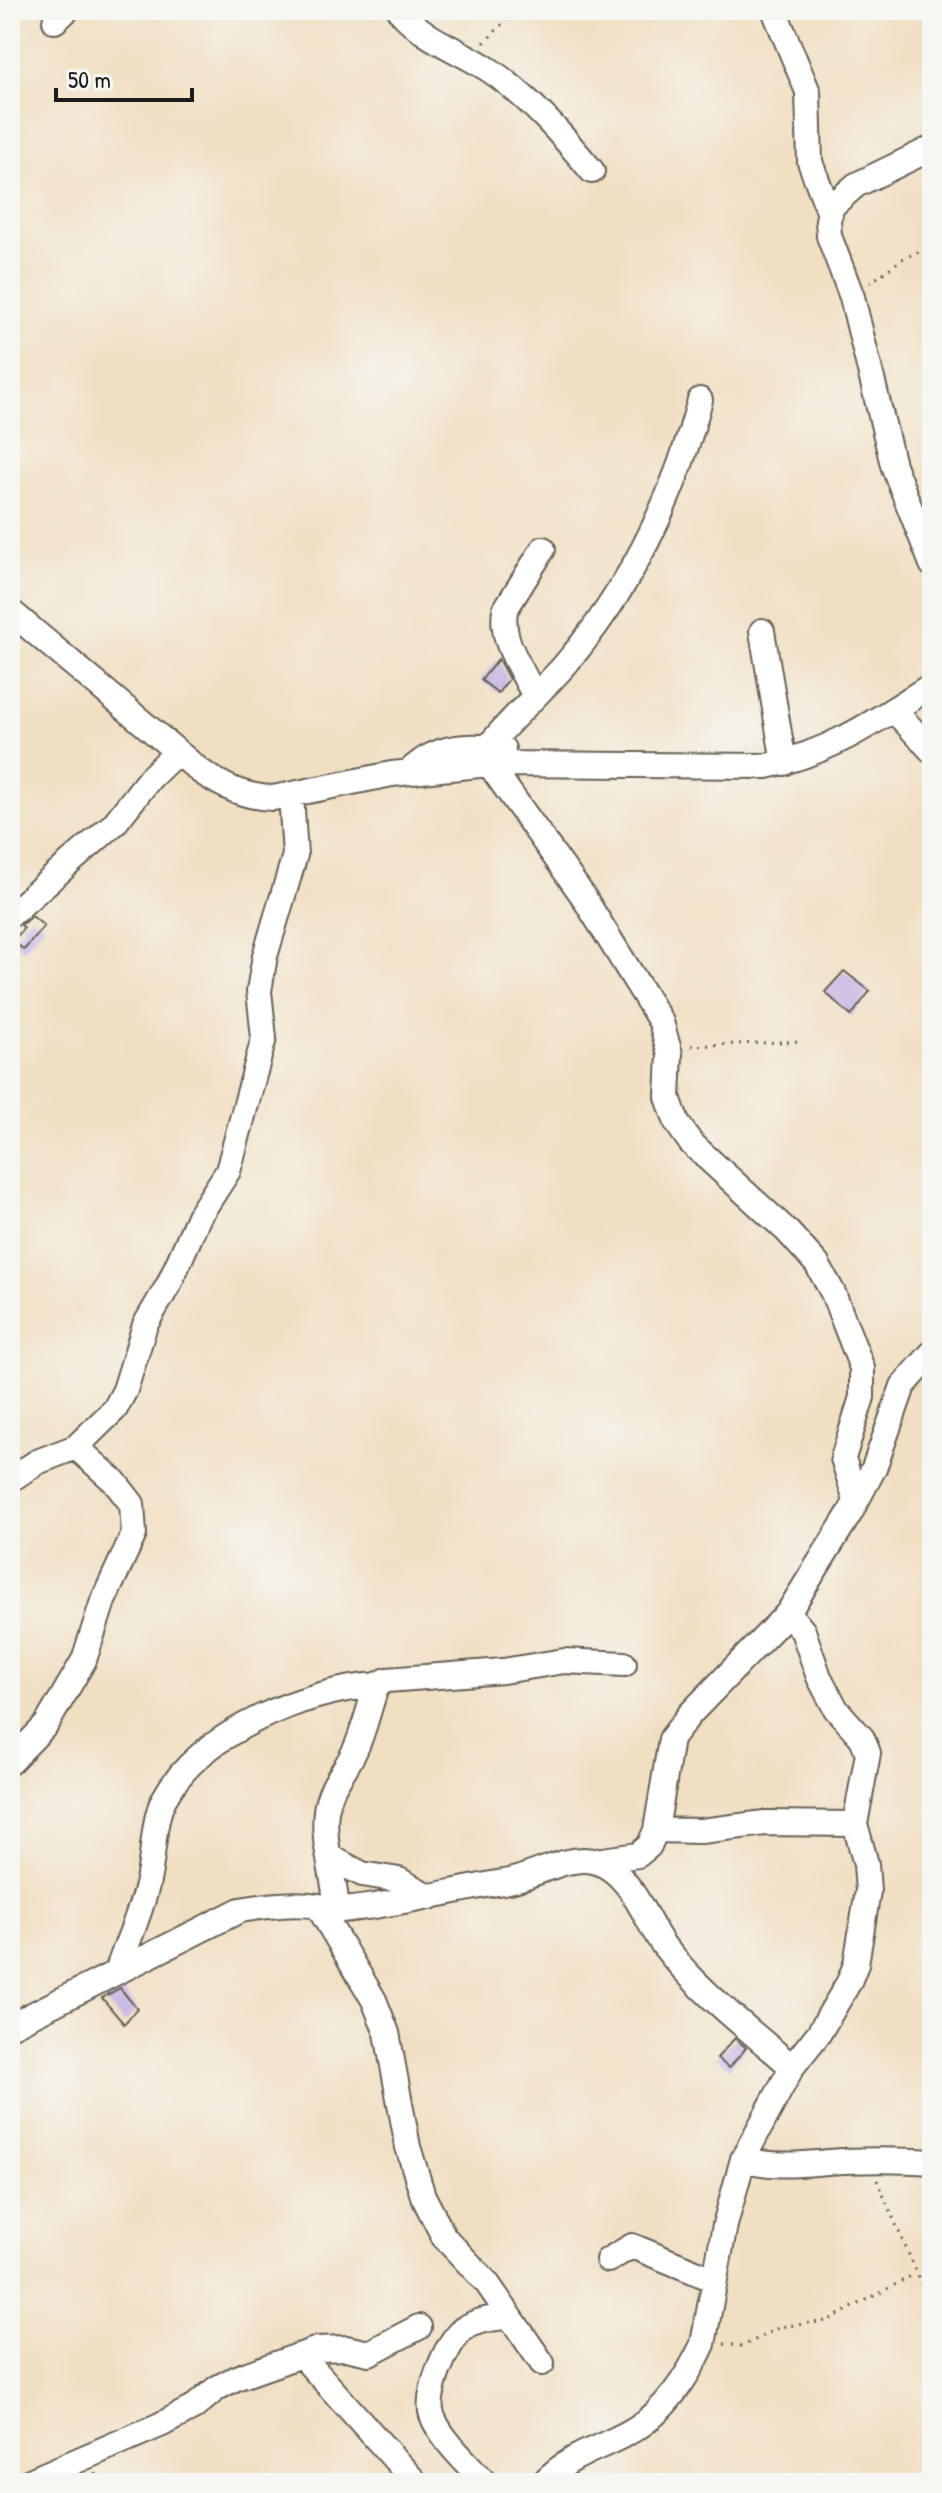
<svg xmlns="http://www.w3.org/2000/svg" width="942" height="2493" font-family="'Patrick Hand',sans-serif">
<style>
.building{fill:#c3b2e2}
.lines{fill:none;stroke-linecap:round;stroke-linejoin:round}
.minor-casing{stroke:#676056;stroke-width:28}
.path{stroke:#676056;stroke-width:3;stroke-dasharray:2 6;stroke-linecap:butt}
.minor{stroke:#fff;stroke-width:24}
</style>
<rect width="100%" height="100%" fill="#f6f6f2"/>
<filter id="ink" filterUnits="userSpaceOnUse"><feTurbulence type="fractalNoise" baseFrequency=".0125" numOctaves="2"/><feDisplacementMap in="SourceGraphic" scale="16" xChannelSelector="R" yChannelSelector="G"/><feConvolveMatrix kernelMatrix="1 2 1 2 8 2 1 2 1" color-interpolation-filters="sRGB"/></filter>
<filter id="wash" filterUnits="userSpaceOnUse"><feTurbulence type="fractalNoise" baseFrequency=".006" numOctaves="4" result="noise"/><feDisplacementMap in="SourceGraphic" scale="32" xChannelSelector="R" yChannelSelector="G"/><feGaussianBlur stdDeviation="1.8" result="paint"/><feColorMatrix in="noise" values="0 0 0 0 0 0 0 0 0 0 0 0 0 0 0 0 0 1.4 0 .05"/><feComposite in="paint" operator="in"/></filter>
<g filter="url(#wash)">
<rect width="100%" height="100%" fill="#f1dfc2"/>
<g id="blocks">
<!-- building -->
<path class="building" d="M498,659L509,679L498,693L481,680Z
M32,916L44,926L24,950L13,941L24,928L21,925Z
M844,971L870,991L851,1016L825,992Z
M120,1988L137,2009L124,2024L102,1998Z
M735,2038L746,2048L729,2068L717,2058Z"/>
</g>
</g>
<g filter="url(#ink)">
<use href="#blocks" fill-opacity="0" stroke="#676056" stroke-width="2"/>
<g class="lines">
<!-- minor casing -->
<g class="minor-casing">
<path id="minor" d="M399,10C427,42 457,48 491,71C530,98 561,134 592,171
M774,10L808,92L810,162L830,214
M55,21L67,10
M932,148L856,185L832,206L828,220L829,236L852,297L893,465L932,564
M10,611L200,771C224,787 244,797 273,798L392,774L489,764L767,766C830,753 879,719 932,685
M762,631L784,763
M534,695C521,667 500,641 505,610L543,549
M894,710L932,751
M488,747C511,718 539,694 564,666C630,589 674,499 700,400
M489,764L581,893L661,1022L670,1054L668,1097L677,1123L691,1143L787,1231L817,1264L833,1293L862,1368V1397L843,1458L856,1501
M411,770C437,745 469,744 503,749
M10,915L114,824L150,778L177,752
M10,1480L37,1462L76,1447L115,1409L125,1390L145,1325L169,1284L199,1216L228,1171L264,1038L259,991L265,956L295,855L291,795
M10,1762L46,1725L84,1660L103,1601L134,1534L132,1504L114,1481L76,1447
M656,1830L701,1831L765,1823L855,1824
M330,1857L362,1874L399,1880L430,1897
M596,1861L638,1855L649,1846L656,1830L671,1739L690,1714L788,1613L850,1513L874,1468L903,1386L932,1353
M318,1906L374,2000L387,2033L408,2147L423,2196L444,2237L487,2283L542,2363
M337,1910C335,1877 322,1844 326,1811C329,1786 345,1772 355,1750C365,1729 369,1706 377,1685L387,1680L503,1671L564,1661L624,1664
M118,1969C127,1943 139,1916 146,1889C154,1863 152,1821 164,1799C200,1732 306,1690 377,1685
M10,2026L240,1910C265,1906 293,1902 319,1906C327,1907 334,1910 342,1910C399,1905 453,1890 509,1881C535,1876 571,1853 597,1862C631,1873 645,1920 664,1946C699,1992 749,2029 792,2067
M743,2159C778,2169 808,2163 843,2161C873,2160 903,2160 932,2162
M608,2260L632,2246L715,2280
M303,2357L416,2483
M25,2483L160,2425L193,2408L217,2388L236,2378L318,2349L346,2348L369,2353L419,2327
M485,2483C468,2463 441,2440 432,2415C425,2395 446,2344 462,2330C476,2320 492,2318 509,2317
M543,2483C573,2452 599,2450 633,2430C664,2413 689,2375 703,2344L725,2225L743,2159L792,2067L819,2033L849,1982L856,1964L868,1891L866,1864L855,1824L868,1753L862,1738L836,1709L819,1677L803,1631L788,1613"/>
</g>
<!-- path -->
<path class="path" d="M484,43L516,10
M870,283L902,259L932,246
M691,1046L803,1041
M877,2180L932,2309
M724,2344L743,2346L780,2327L827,2321L915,2274
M96,2473L97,2483
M371,2483L379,2474"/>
<!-- minor -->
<use href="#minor" class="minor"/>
</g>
</g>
<!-- margin -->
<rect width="942" height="2493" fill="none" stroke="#f6f6f2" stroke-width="40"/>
<!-- scale -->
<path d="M56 88v12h136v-12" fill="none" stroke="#1c1c1c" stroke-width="4"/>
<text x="68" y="88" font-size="24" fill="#1c1c1c" stroke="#f6f6f2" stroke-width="6" paint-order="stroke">50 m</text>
</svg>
